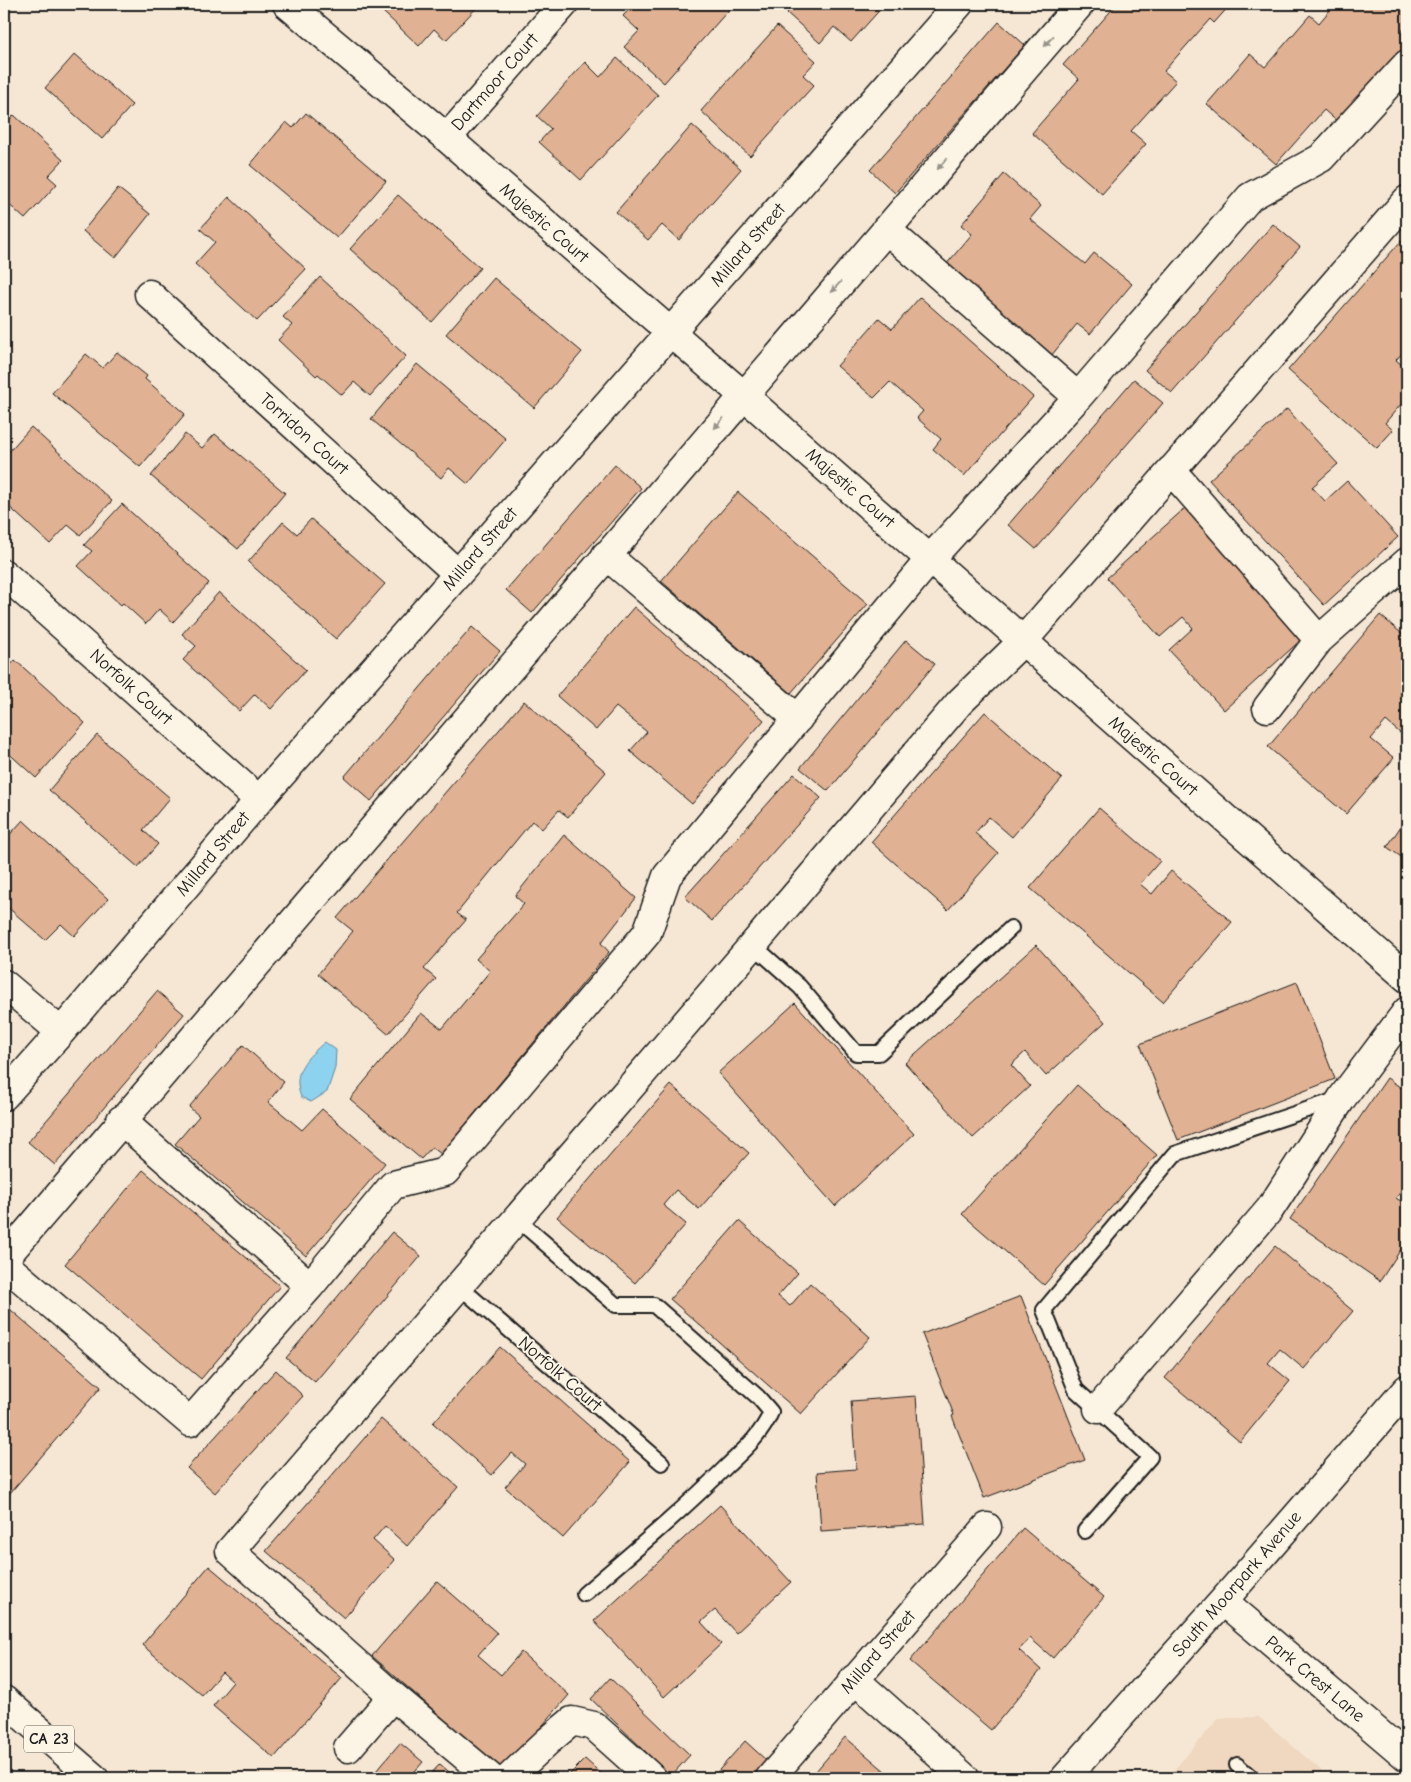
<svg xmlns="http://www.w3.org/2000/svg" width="1411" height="1782" font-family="'Comic Neue',sans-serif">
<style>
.built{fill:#efd7c0}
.water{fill:#8dd2ef;stroke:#60899b}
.building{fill:#e0b192;stroke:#1c1c1c}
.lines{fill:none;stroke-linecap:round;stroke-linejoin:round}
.service-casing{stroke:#1c1c1c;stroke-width:18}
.minor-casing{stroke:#1c1c1c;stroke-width:31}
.primary-casing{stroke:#1c1c1c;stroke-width:31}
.service{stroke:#fcf5e5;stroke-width:14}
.minor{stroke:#fcf5e5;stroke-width:28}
.primary{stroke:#fcf5e5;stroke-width:28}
.oneway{fill:#97938b}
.labels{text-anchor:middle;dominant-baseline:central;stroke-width:4;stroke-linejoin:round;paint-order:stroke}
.shield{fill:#fcf5e5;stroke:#5f5d58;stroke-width:1}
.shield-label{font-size:16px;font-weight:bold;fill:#1c1c1c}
.street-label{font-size:18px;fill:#1c1c1c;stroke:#fcf5e5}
</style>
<rect width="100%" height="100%" fill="#f6e7d4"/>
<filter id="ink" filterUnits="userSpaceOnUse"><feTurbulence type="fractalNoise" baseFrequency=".02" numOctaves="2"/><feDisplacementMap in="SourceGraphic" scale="10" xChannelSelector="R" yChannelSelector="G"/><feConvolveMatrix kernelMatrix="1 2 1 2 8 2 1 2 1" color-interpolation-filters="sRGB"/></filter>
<g filter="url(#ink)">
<!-- built -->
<path class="built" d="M1259,1717L1330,1778H1167L1219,1718Z"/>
<!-- water -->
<path class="water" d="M325,1042L336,1050L335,1068L327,1092L311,1102L301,1097C291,1072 307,1057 325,1042Z"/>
<!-- building -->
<path class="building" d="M387,4H480L446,40L434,29L419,46L381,10Z
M634,4H734L664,83L624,47L639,31L623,16Z
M795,4H885L851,42L834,27L820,43L787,13Z
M1117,4H1231L1214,23L1210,19L1164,71L1176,81L1131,131L1146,144L1102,194L1032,133L1079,79L1063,65Z
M1335,4H1407V24L1402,31L1407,35V48L1341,125L1324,110L1276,164L1207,104L1250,54L1265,67L1310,15L1319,23Z
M999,22L1025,45L895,193L870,170Z
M777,26L816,61L803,75L814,85L750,156L701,111Z
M75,54L132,105L102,139L45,88Z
M617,58L658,95L581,180L539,142L551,129L537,116L585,62L600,77Z
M306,113L386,181L337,238L250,165L286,122L293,128Z
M14,115L63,160L48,176L57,184L25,219L4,200V126Z
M692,125L741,169L679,240L662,225L648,240L616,212Z
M1004,174L1041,206L1030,219L1085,264L1094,253L1132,284L1090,334L1077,324L1051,356L945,266L972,234L961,225Z
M118,188L150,214L115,258L83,231Z
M398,195L480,268L432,322L350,249Z
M229,197L306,269L257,321L195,264L215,242L200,229Z
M1273,224L1300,247L1172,393L1145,370Z
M1401,241L1407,247V348L1396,360L1407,369V397L1385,423L1393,430L1377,448L1288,370Z
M320,277L406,356L370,396L354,382L342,395L318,374L316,376L278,340L292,325L283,317Z
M494,278L582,352L534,408L446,334Z
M920,297L1033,397L964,476L933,449L941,439L917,418L923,411L890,382L874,398L837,366L879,318L892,329Z
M117,352L147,376L145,379L185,414L140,467L52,393L86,354L103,368Z
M417,364L506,439L468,484L449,468L441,478L371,419Z
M1134,379L1163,403L1036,549L1008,525Z
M1287,409L1338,464L1312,487L1325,501L1347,481L1398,537L1324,605L1209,480Z
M31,427L112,501L80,535L68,525L50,544L4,502V457Z
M185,434L202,448L215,434L285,493L238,549L151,476Z
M615,465L641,488L532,613L506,590Z
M738,492L868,604L791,693L661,581Z
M122,504L209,583L173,622L159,609L146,624L123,603L121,605L78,566L92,551L84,545Z
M1185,508L1303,638L1224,710L1169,650L1193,628L1183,617L1160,637L1107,578Z
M311,519L385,584L336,639L248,562L283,522L297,534Z
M219,592L306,670L271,709L255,694L239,711L183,660L196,646L182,634Z
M634,607L764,720L692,804L630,751L647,732L616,707L596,730L557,696Z
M1380,615L1407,638V739L1386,721L1371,739L1394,758L1346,814L1268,747Z
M472,627L500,651L371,801L344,777Z
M906,640L935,664L828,791L800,768Z
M15,660L85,723L36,778L4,749V673Z
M524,701L606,772L568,817L559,810L542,829L532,821L457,913L466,920L424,969L436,979L388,1034L318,974L353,931L337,918Z
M985,712L1062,779L1012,837L989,817L975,833L998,853L948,910L871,842Z
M97,735L170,798L143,830L158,844L138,867L49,790Z
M794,774L821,798L712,921L685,897Z
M4,807L11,814L4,822Z
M1099,808L1160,861L1140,884L1152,894L1171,871L1232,922L1163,1002L1030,888Z
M1407,817V861L1387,847Z
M23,820L108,899L74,936L61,924L45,940L4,904V841Z
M564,835L636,898L601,943L609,952L441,1154L432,1147L421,1159L350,1099L421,1013L442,1029L490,971L476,959L524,904L515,896Z
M1036,945L1105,1022L1046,1076L1025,1052L1011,1065L1030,1086L973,1138L905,1063Z
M1297,982L1335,1079L1178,1140L1140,1044Z
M157,991L184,1014L55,1165L28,1142Z
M795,1003L914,1134L835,1206L718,1073Z
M243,1045L284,1082L268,1102L302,1130L322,1109L385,1163L306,1256L175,1144L199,1116L189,1107Z
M1387,1078L1407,1092V1183L1396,1198L1407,1205V1240L1380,1281L1290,1219Z
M671,1085L749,1153L699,1209L676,1190L663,1205L686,1224L635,1283L557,1217Z
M1077,1085L1157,1155L1044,1285L962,1214Z
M143,1170L280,1286L201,1379L65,1264Z
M739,1221L798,1273L778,1296L790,1306L810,1283L870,1337L801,1414L670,1299Z
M392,1232L421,1256L315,1382L286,1358Z
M1275,1246L1353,1311L1304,1369L1280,1349L1268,1363L1290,1381L1240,1442L1165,1378Z
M1021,1296L1085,1460L984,1498L952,1416L954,1415L922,1334Z
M11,1310L101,1387L4,1500V1319Z
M500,1347L630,1462L563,1538L505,1487L525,1464L512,1453L492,1475L433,1423Z
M276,1370L303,1396L215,1493L187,1468Z
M916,1396L925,1524L821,1531L817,1472L856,1469L851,1401Z
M381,1419L458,1487L407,1546L385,1526L373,1540L395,1560L344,1618L266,1551Z
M720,1505L791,1582L736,1633L715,1610L701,1622L721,1644L664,1697L594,1621Z
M1023,1528L1104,1597L1053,1658L1030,1638L1019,1650L1041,1670L991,1730L910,1661Z
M209,1566L342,1678L274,1758L213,1706L233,1682L222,1672L202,1695L142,1645Z
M437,1581L497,1633L478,1655L501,1675L521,1652L569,1695L503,1771L372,1656Z
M610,1678L690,1755L671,1776L591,1699Z
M845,1737L893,1778H810Z
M745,1741L767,1761L752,1778H712Z
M400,1743L423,1762L409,1778H370Z
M585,1759L606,1778H566Z
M440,1764L456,1778H427Z"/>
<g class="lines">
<!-- service casing -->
<g class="service-casing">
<path id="service" d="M753,945L800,987L856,1053H879L1011,928
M517,1219L616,1305H654L758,1397L771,1412C763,1433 744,1450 728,1465C682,1511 633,1552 584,1594
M459,1286L662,1463
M1085,1531L1150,1457L1076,1390L1044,1310L1175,1154L1339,1099
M1237,1765L1252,1778"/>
</g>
<!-- minor casing -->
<g class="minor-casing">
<path id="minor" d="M287,4L447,138L743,395L1407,978
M447,138L564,4
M886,229L1078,397
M149,294L458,574
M1171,470L1319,640
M606,555L798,719
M4,574L259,800
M1267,708L1319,640L1407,562
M4,984L61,1032
M4,1096L61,1032L259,800L959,4
M121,1120L310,1286
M4,1259L1080,4
M4,1264L190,1422L310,1286L393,1185L445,1172L647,933L667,876L931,558L1078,397L1250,197L1321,158L1407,64
M1098,1409L1270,1209L1342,1098L1407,1011
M1223,1601L1407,1757
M854,1679L965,1778
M348,1748L393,1696
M491,1778L393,1696L230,1551L753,945L959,703L1023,641L1407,200
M509,1778L548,1741L572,1721L594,1726L652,1778
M770,1778L987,1527
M1065,1778L1223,1601L1407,1389"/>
</g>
<!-- primary casing -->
<g class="primary-casing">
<path id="primary" d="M4,1700L94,1778"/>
</g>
<!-- service -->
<use href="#service" class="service"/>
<!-- minor -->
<use href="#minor" class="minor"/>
<!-- primary -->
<use href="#primary" class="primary"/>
</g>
<!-- one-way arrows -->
<defs><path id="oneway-solid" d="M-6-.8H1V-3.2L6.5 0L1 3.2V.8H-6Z" transform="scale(1.25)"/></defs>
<g class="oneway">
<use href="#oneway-solid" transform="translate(1049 41) rotate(131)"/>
<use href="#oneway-solid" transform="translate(942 164) rotate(131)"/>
<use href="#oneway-solid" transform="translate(836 287) rotate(131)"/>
<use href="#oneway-solid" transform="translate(719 423) rotate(131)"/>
</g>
</g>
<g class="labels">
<!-- shield labels -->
<rect class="shield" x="24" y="1725.5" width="50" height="27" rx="4"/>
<g class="shield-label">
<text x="49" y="1739">CA 23</text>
</g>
<!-- street labels -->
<g class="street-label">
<text transform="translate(495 82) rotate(-49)">Dartmoor Court</text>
<text transform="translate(544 223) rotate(41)">Majestic Court</text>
<text transform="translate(748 245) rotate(-49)">Millard Street</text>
<text transform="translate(304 434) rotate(42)">Torridon Court</text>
<text transform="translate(850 488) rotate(41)">Majestic Court</text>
<text transform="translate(480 549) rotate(-49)">Millard Street</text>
<text transform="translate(131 687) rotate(42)">Norfolk Court</text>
<text transform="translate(1153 756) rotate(41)">Majestic Court</text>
<text transform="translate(213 854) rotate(-50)">Millard Street</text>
<text transform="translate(560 1374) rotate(41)">Norfolk Court</text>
<text transform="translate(1237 1584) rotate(-49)">South Moorpark Avenue</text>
<text transform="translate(878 1652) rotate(-49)">Millard Street</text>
<text transform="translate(1315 1679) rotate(40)">Park Crest Lane</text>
</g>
</g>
<!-- margin -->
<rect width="1411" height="1782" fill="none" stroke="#fcf5e5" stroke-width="20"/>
<rect x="10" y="10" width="1391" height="1762" fill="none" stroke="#1c1c1c" stroke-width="2" filter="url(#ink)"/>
</svg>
